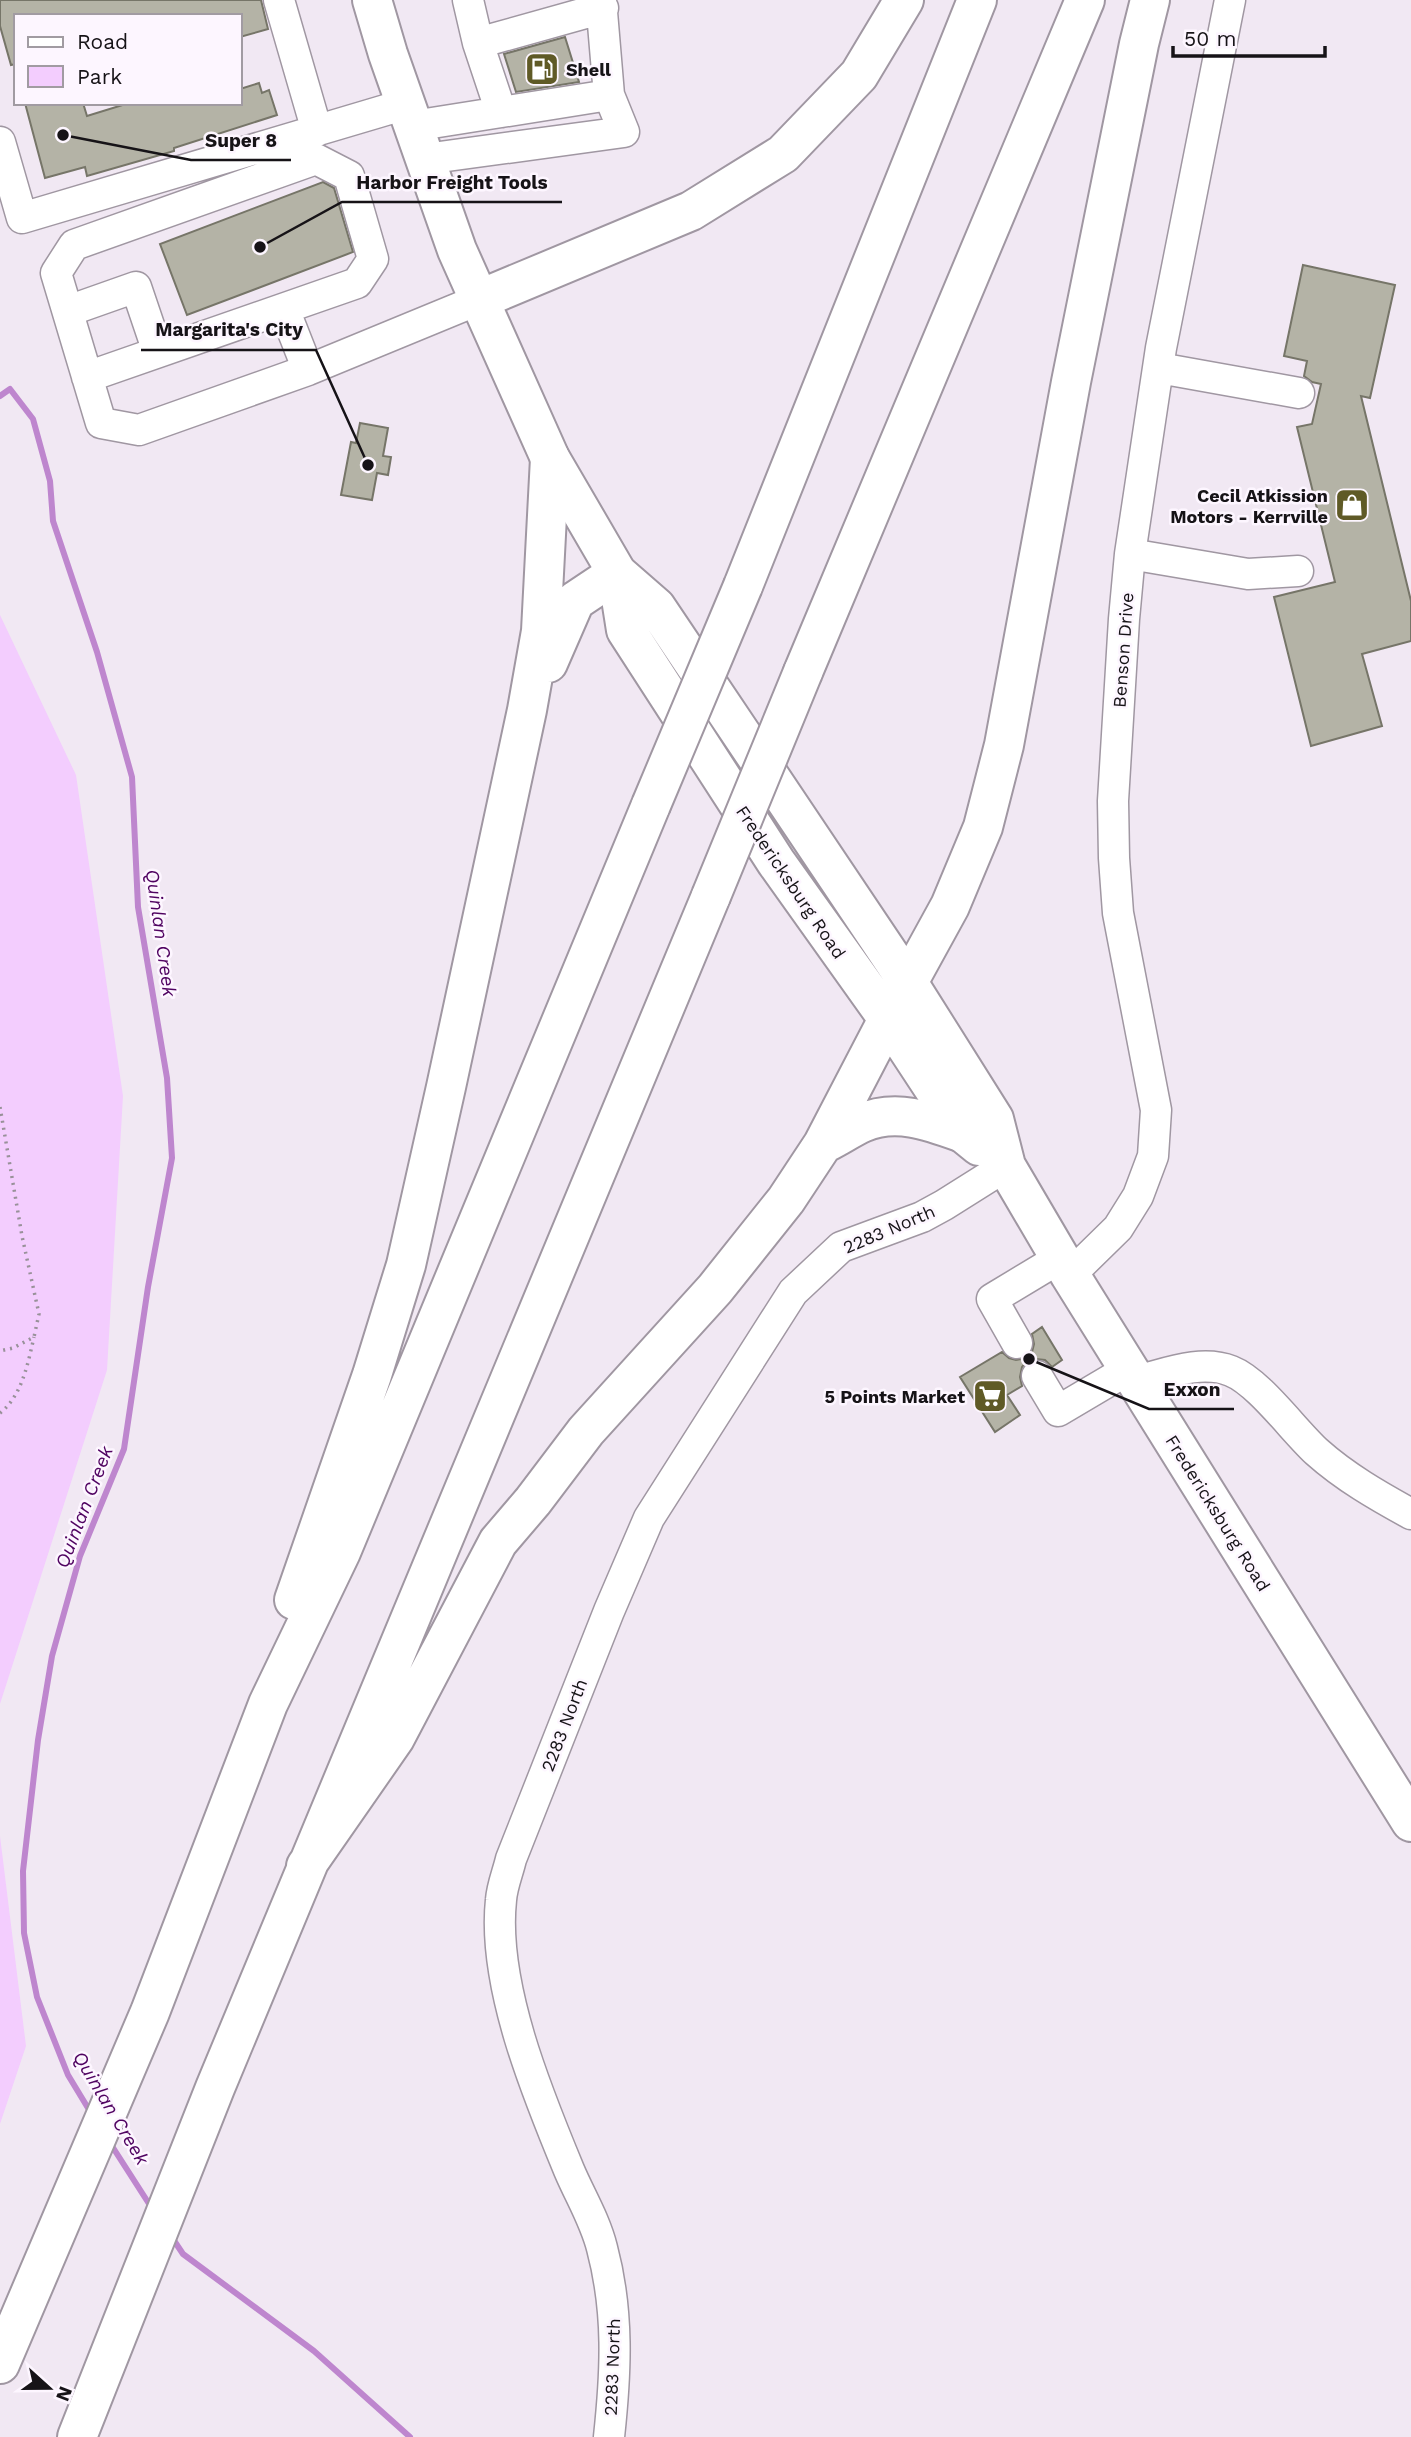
<svg xmlns="http://www.w3.org/2000/svg" width="1411" height="2437" font-family="'Work Sans',sans-serif">
<style>
.green{fill:#f3cdfe}
.lines{fill:none;stroke-linecap:round;stroke-linejoin:round}
.stream{stroke:#be86ce;stroke-width:6}
.building{fill:#b4b3a6;stroke:#767568;stroke-width:2}
.minor-casing{stroke:#a097a2;stroke-width:33}
.major-casing{stroke:#a097a2;stroke-width:42}
.highway-casing{stroke:#a097a2;stroke-width:42}
.path{stroke:#989199;stroke-width:3.5;stroke-dasharray:2 5;stroke-linecap:butt}
.minor{stroke:#fff;stroke-width:30}
.major{stroke:#fff;stroke-width:38}
.highway{stroke:#fff;stroke-width:38}
.highway-bridge-casing{stroke:#a097a2;stroke-width:42;stroke-linecap:butt}
.highway-bridge{stroke:#fff;stroke-width:38}
.labels{text-anchor:middle;dominant-baseline:central;stroke-width:5;stroke-linejoin:round;paint-order:stroke}
.poi-label{font-size:18px;font-weight:bold;fill:#161317;stroke:#fdf6ff;text-anchor:end}
.street-label{font-size:18px;fill:#161317;stroke:#fdf6ff}
.water-label{font-size:19px;font-style:italic;fill:#500361;stroke:#fdf6ff}
.leader{fill:none;stroke:#161317;stroke-width:2.5}
.callout-dot{fill:#161317;stroke:#fdf6ff;stroke-width:2.5}
.callout-label{font-size:19px;text-anchor:middle;font-weight:bold;fill:#161317;stroke:#fdf6ff;stroke-width:5;stroke-linejoin:round;paint-order:stroke}
</style>
<rect width="100%" height="100%" fill="#f1e8f3"/>
<!-- green -->
<path class="green" d="M0,615L76,775L123,1096L107,1370L0,1704Z
M0,1836L26,2046L0,2124Z"/>
<g class="lines">
<!-- stream -->
<path class="stream" d="M0,396L10,389L33,419L50,481L53,521L97,652L132,777L138,907L167,1078L172,1158L148,1287L124,1449L80,1556L52,1656L38,1740L23,1871L24,1933L37,1997L68,2075L91,2113
M110,2143L153,2210
M171,2236L183,2254L314,2351L410,2437"/>
</g>
<!-- building -->
<path class="building" d="M0,0H261L268,29L240,37V16H16V64L11,65L0,26Z
M565,37L579,82L516,92L504,54Z
M259,83L262,93L269,90L277,115L174,148V151L87,176L85,167L45,178L25,103H83L87,116L129,103H240V89Z
M323,182L334,188L353,252L187,315L160,244Z
M1303,265L1395,285L1370,398L1361,396L1411,601V641L1362,654L1382,726L1311,746L1274,597L1335,582L1297,427L1312,424L1321,384L1312,382L1304,376L1307,361L1284,356Z
M360,423L388,428L383,456L391,457L388,475L377,473L372,500L341,495L351,442L356,443Z
M1042,1327L1062,1360L1052,1367L1045,1360L1036,1359L1027,1361L1022,1367L1020,1377L1022,1386L1007,1395L1020,1415L995,1432L960,1377L1002,1352L1009,1358L1016,1360L1026,1358L1032,1352L1034,1344L1032,1334Z"/>
<g class="lines">
<!-- minor casing -->
<g class="minor-casing">
<path id="minor" d="M279,0L317,131
M468,0L478,43L501,112
M478,43L603,8
M413,126L609,95
M0,142L22,218L406,104
M425,159L624,132L609,95L601,0
M284,309L308,370
M68,311L136,287L158,352
M1159,368L1299,393
M87,377L357,283L373,259L349,176L316,159L74,245L56,273L101,423L139,430L308,370L478,300
M1130,554L1248,574L1298,571
M1070,1275L1118,1228L1138,1196L1153,1156L1156,1110L1118,913L1114,858L1113,801L1124,619L1130,554L1161,348L1230,0
M1017,1343L992,1299L1060,1258
M1037,1376L1058,1411L1129,1369
M1136,1381C1165,1374 1201,1359 1231,1371C1259,1382 1293,1430 1317,1452C1345,1477 1378,1496 1411,1514
M609,2437C616,2372 619,2312 602,2248C595,2220 580,2196 569,2170C537,2093 492,1984 501,1900C502,1886 508,1872 511,1859L609,1611L649,1518L793,1292L841,1247L922,1217L944,1205L1006,1166"/>
</g>
<!-- major casing -->
<g class="major-casing">
<path id="major" d="M372,0L388,54L457,250L550,458L617,573L656,607L909,984L994,1119L1006,1166L1070,1275L1411,1822
M617,573L626,630L776,862L888,1019L963,1133L979,1146"/>
</g>
<!-- highway casing -->
<g class="highway-casing">
<path id="highway" d="M478,300L691,211L783,154L859,75L904,0
M743,586L977,0
M548,663L575,601L617,573
M803,672L1085,0
M823,1144C836,1138 849,1129 862,1123C896,1108 930,1121 963,1133
M294,1600L372,1375L406,1265L446,1087L527,710L541,631L550,458
M306,1866L395,1738L498,1542L533,1501L586,1431L715,1289L786,1200L823,1144L888,1019L950,906L983,827L1004,745L1071,382L1139,44L1150,0
M0,2364L150,2012L268,1704L341,1552L651,805
M77,2437L215,2088L711,896"/>
</g>
<!-- path -->
<path class="path" d="M0,1107L22,1236L39,1314L34,1337L13,1348L0,1351
M0,1413C22,1396 28,1363 34,1337"/>
<!-- minor -->
<use href="#minor" class="minor"/>
<!-- major -->
<use href="#major" class="major"/>
<!-- highway -->
<use href="#highway" class="highway"/>
<!-- highway-bridge casing -->
<g class="highway-bridge-casing">
<path id="highway-bridge" d="M651,805L743,586
M711,896L803,672"/>
</g>
<!-- highway-bridge -->
<use href="#highway-bridge" class="highway-bridge"/>
</g>
<!-- icons -->
<defs>
<g id="fuel-square" transform="scale(1.75)"><rect x="-9" y="-9" width="18" height="18" rx="4" fill="#5f5a26" stroke="#fdf6ff"/><path d="M-5.5-6h7V0h2V4h1.3V-2.5L3-4.5l.8-.8L6-3V5H2.5V1h-1V6h-7ZM-4.2-4.7v3.2H.2V-4.7Z" fill="#fff"/></g>
<g id="shop-square" transform="scale(1.75)"><rect x="-9" y="-9" width="18" height="18" rx="4" fill="#5f5a26" stroke="#fdf6ff"/><path d="M-5-2.5h2.3a2.7 3.5 0 0 1 5.4 0H5L5.5 6h-11ZM-1.5-2.5h3a1.5 2.3 0 0 0-3 0Z" fill="#fff"/></g>
<g id="supermarket-square" transform="scale(1.75)"><rect x="-9" y="-9" width="18" height="18" rx="4" fill="#5f5a26" stroke="#fdf6ff"/><path d="M-6-5.5h2.5l.6 2H6L4.5 2H-2.5L-4.4-4H-6ZM-1.5 3.2a1.3 1.3 0 1 0 .1 0ZM3 3.2a1.3 1.3 0 1 0 .1 0Z" fill="#fff"/></g>
</defs>
<g fill-rule="evenodd">
<use href="#fuel-square" x="542" y="69"/>
<use href="#shop-square" x="1352" y="505"/>
<use href="#supermarket-square" x="990" y="1396"/>
</g>
<g class="labels">
<!-- poi labels -->
<g class="poi-label">
<text x="566" y="69" text-anchor="start">Shell</text>
<text x="1328" y="495">Cecil Atkission<tspan x="1328" dy="21">Motors - Kerrville</tspan></text>
<text x="965" y="1396">5 Points Market</text>
</g>
<!-- street labels -->
<g class="street-label">
<text transform="translate(1123 650) rotate(-86)">Benson Drive</text>
<text transform="translate(791 882) rotate(56)">Fredericksburg Road</text>
<text transform="translate(889 1229) rotate(-23)">2283 North</text>
<text transform="translate(1218 1513) rotate(58)">Fredericksburg Road</text>
<text transform="translate(564 1725) rotate(-69)">2283 North</text>
<text transform="translate(612 2367) rotate(-88)">2283 North</text>
</g>
<!-- water labels -->
<g class="water-label">
<text transform="translate(161 933) rotate(82)">Quinlan Creek</text>
<text transform="translate(84 1507) rotate(-69)">Quinlan Creek</text>
<text transform="translate(111 2108) rotate(59)">Quinlan Creek</text>
</g>
</g>
<!-- callouts -->
<path class="leader" d="M63 135L191 160H291M260 247L342 202H562M368 465L316 350H141M1029 1359L1149 1409H1234"/>
<g class="callout-dot">
<circle cx="63" cy="135" r="7"/>
<circle cx="260" cy="247" r="7"/>
<circle cx="368" cy="465" r="7"/>
<circle cx="1029" cy="1359" r="7"/>
</g>
<g class="callout-label">
<text x="241" y="147">Super 8</text>
<text x="452" y="189">Harbor Freight Tools</text>
<text x="229" y="336">Margarita's City</text>
<text x="1192" y="1396">Exxon</text>
</g>
<!-- legend -->
<rect x="14" y="14" width="228" height="91" fill="#fdf6ff" stroke="#a19ba2" stroke-width="2"/>
<rect x="28" y="37" width="35" height="10" fill="#ffffff" stroke="#a19ba2" stroke-width="2"/>
<text x="77" y="49" font-size="21" fill="#161317">Road</text>
<rect x="28" y="66" width="35" height="21" fill="#f3cdfe" stroke="#a19ba2" stroke-width="2"/>
<text x="77" y="84" font-size="21" fill="#161317">Park</text>
<!-- north arrow -->
<g transform="translate(49 2388) rotate(111)" stroke="#fdf6ff" stroke-width="5" paint-order="stroke">
<path d="M0-5L12 26L0 18L-12 26Z" fill="#161317"/>
<text y="-10" font-size="19" font-weight="bold" text-anchor="middle" fill="#161317">N</text>
</g>
<!-- scale -->
<path d="M1173 46v10h152v-10" fill="none" stroke="#161317" stroke-width="3.5"/>
<text x="1184" y="46" font-size="21" fill="#161317" stroke="#fdf6ff" stroke-width="5" paint-order="stroke">50 m</text>
</svg>
